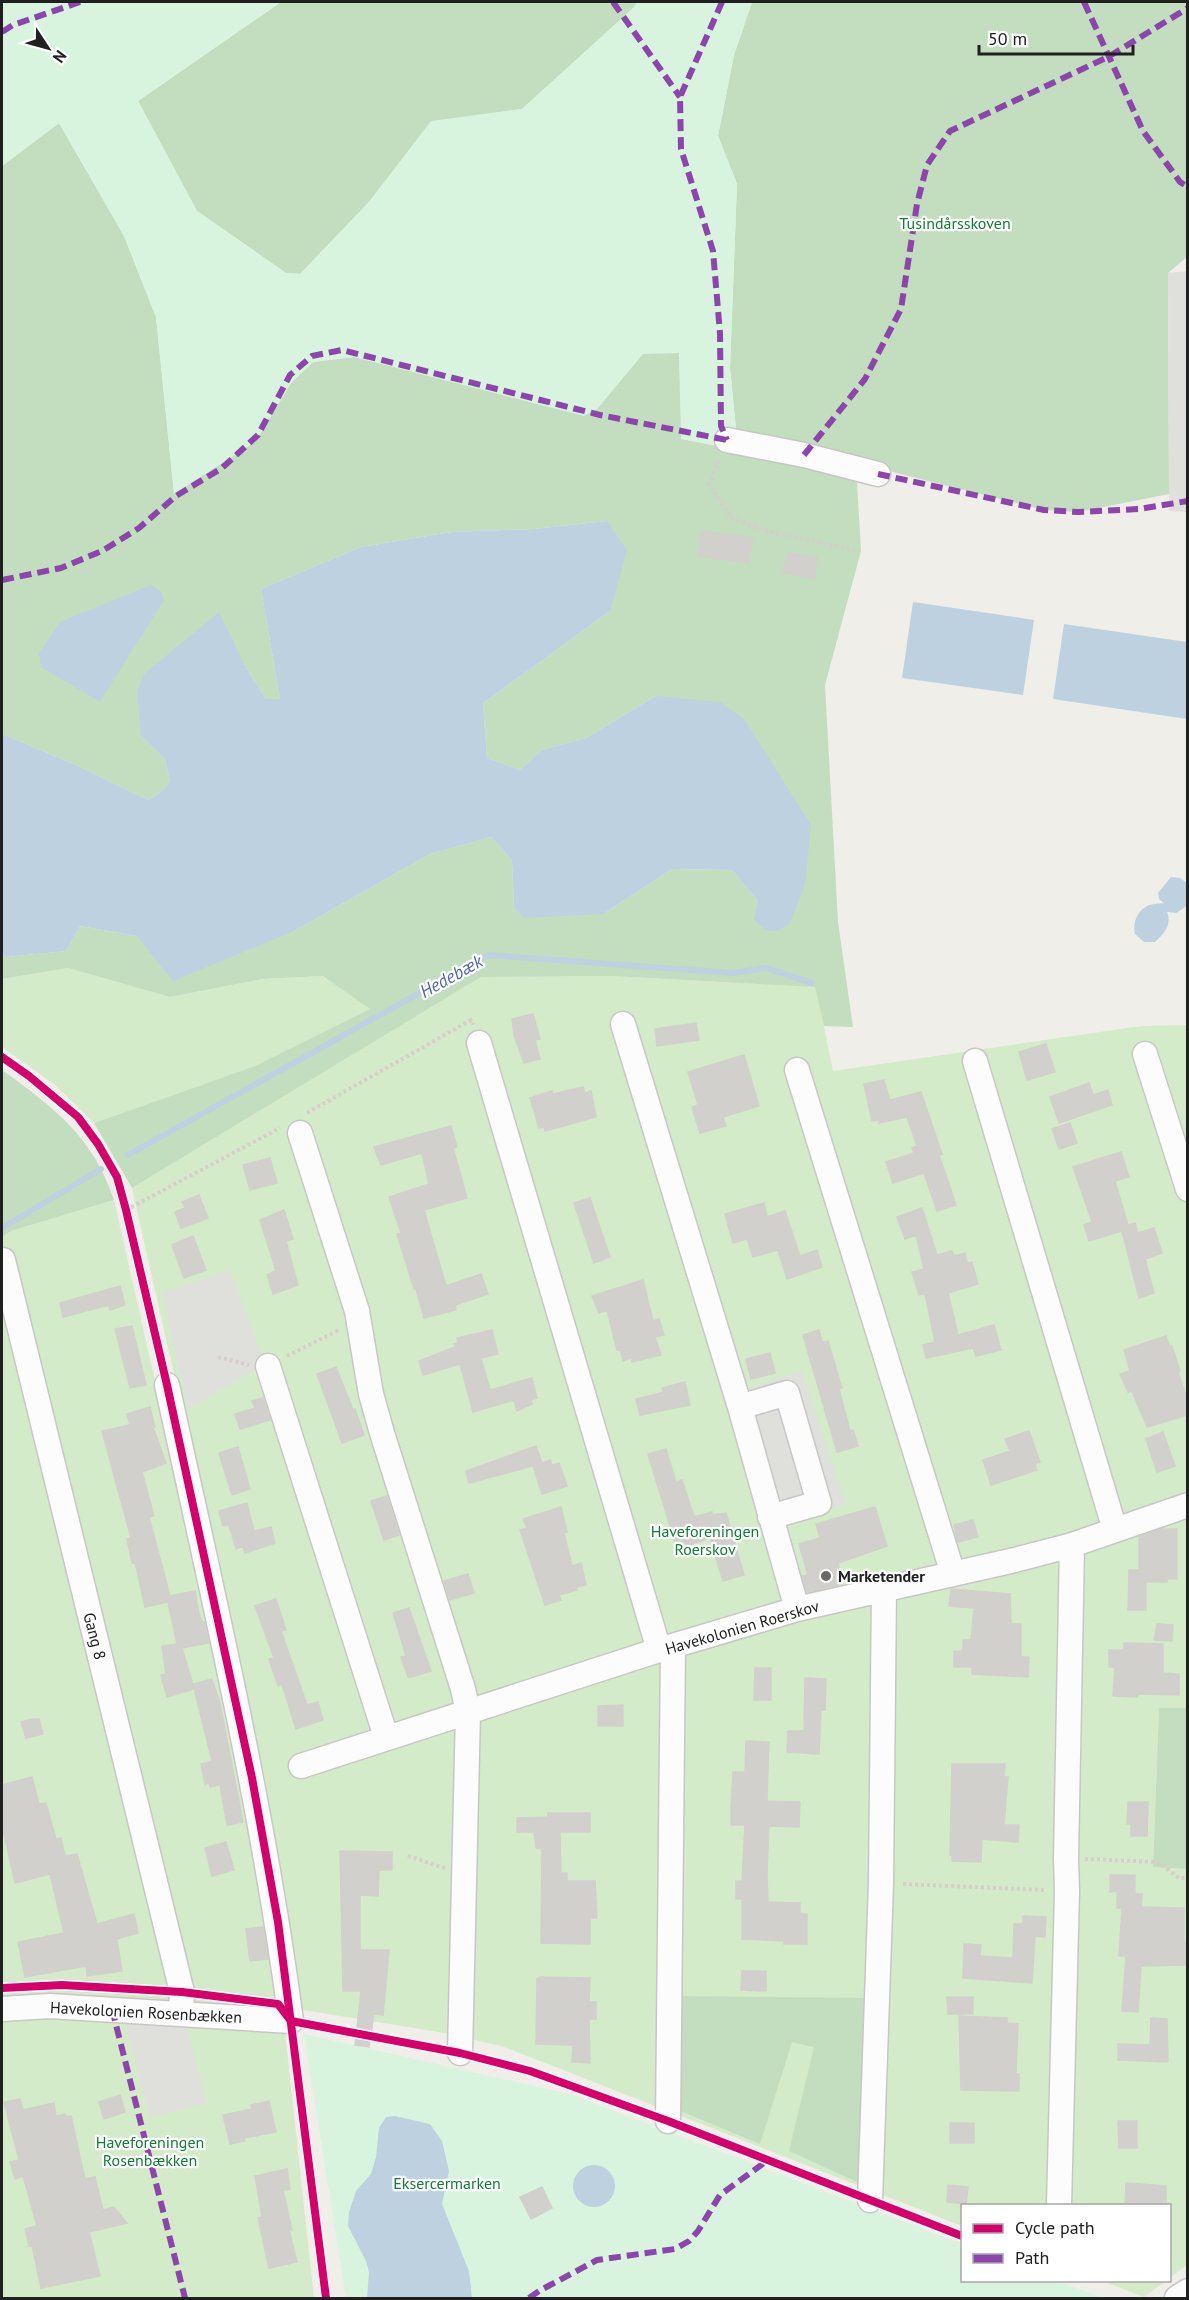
<svg xmlns="http://www.w3.org/2000/svg" width="1189" height="2300" font-family="'PT Sans',sans-serif">
<style>
.grass{fill:#d4ebc9}
.forest{fill:#c3ddbf}
.park{fill:#d8f4df}
.parking{fill:#dfdfdc}
.water{fill:#bdd1e1}
.lines{fill:none;stroke-linecap:round;stroke-linejoin:round}
.stream{stroke:#bdd1e1;stroke-width:6}
.building{fill:#d1d0cc;stroke:#d2d0cb;stroke-width:1.5}
.minor-casing{stroke:#c7c7c5;stroke-width:27}
.path{stroke:#d7cdc9;stroke-width:4;stroke-dasharray:3 3;stroke-linecap:butt}
.minor{stroke:#fdfcfc;stroke-width:24}
.quiet{stroke:#8e44ad;stroke-width:6;stroke-dasharray:12 6;stroke-linecap:butt}
.cycleway-casing{stroke:#fff;stroke-width:11}
.cycleway{stroke:#d6006c;stroke-width:8}
.poi-dot{fill:#686866;stroke:#fff;stroke-width:2}
.labels{text-anchor:middle;dominant-baseline:central;stroke-width:4.5;stroke-linejoin:round;paint-order:stroke}
.park-label{font-size:16px;fill:#0d7f32;stroke:#fff}
.poi-label{font-size:16px;font-weight:bold;fill:#202020;stroke:#fff;text-anchor:start}
.street-label{font-size:16px;fill:#202020;stroke:#fff}
.water-label{font-size:18px;font-style:italic;fill:#4d67b0;stroke:#fff}
</style>
<rect width="100%" height="100%" fill="#efeee9"/>
<!-- grass -->
<path class="grass" d="M68,968L170,997L262,979L324,976L370,1009L255,1066L94,1123L55,1085L2,1047V979Z
M612,976L816,987L833,1071L1141,1026L1187,1025L1188,1708H1159L1153,1867L1187,1869V2265L1170,2278V2206H962V2226L504,2047L451,2034L297,2009L266,1783L132,1188L481,977Z
M114,1200L228,1703L280,1986L314,2298H2V1237L11,1231Z
M1102,2281H1166L1144,2297Z"/>
<!-- forest -->
<path class="forest" d="M281,2H637L635,7L522,109L431,122L369,202L300,274L286,273L197,211L138,101Z
M752,2H1187L1188,256L1168,273L1169,494L1078,512L1044,510L869,466L856,465L861,551L825,685L838,922L853,1027L824,1026L815,987L612,976L481,977L132,1188L94,1123L255,1066L370,1009L323,976L262,979L170,997L68,968L2,979V951L6,957L66,951L80,926L137,936L294,931L430,854L491,837L512,860L514,907L603,914L672,869L732,870L758,901L778,931L656,696L586,738L542,750L520,770L487,758L483,703L610,611L607,521L534,529L451,532L361,547L261,589L280,699H266L246,668L141,736L165,759L170,781L160,793L148,800L76,765L2,734V166L59,123L124,236L156,317L174,493L255,442L291,383L313,362L354,357L433,376L597,409L643,353H679L682,439L738,449L730,368L737,184L718,136L734,55Z
M2,1070C54,1108 92,1135 114,1200L11,1231L2,1237Z
M1159,1708H1187V1869L1153,1867Z
M681,1996L868,1998L866,2186L789,2151L814,2047L792,2042L760,2144L678,2110Z"/>
<!-- park -->
<path class="park" d="M2,2H281L138,101L197,211L286,273L300,274L369,202L431,121L522,109L634,7L637,2H752L734,55L718,136L737,184L730,368L738,450L681,439L679,353L643,354L597,409L584,416L354,357L313,362L291,383L255,442L174,494L156,317L124,236L59,123L2,166Z
M304,2034L570,2094L962,2244V2280L1057,2281L1104,2298H346Z"/>
<!-- parking -->
<path class="parking" d="M1187,271H1188L1187,512L1169,511L1168,273Z
M230,1270L265,1364L188,1409L162,1293Z
M802,1371L845,1504L770,1528L727,1395Z
M124,2019L185,2023L207,2103L150,2117Z"/>
<!-- water -->
<path class="water" d="M607,521L627,550L610,611L483,703L487,758L520,770L542,750L586,738L656,696L720,702L744,719L811,825L805,884L790,923L778,931L765,930L754,920L758,901L732,870L672,869L603,914L524,918L514,907L512,860L491,837L430,854L294,931L173,981L137,936L80,926L66,951L6,957L2,951V734L76,765L148,800L160,793L170,781L165,759L141,736L137,692L143,675L219,612L246,668L266,699H280L261,589L361,547L451,532L534,529Z
M151,585L161,592L164,600L100,702L41,667L39,653L60,622Z
M913,602L1034,620L1023,695L902,678Z
M1064,624L1187,642V719L1053,699Z
M1171,877L1180,878L1187,883V906L1176,913L1167,912C1172,924 1165,933 1155,942H1144L1135,934C1132,921 1139,906 1154,904C1158,903 1161,904 1164,903L1159,899L1158,893Z
M395,2116L430,2124L442,2141L449,2171L442,2204L469,2271L472,2298H367L369,2272L366,2261L348,2226L349,2212L356,2191L371,2174L376,2157L379,2128L386,2117Z
M573 2186a21 21 0 1 1 42 0a21 21 0 1 1-42 0Z"/>
<g class="lines">
<!-- stream -->
<path class="stream" d="M128,1155L488,955L733,973L766,968L812,983
M2,1228L101,1169"/>
</g>
<!-- building -->
<path class="building" d="M701,531L753,538L749,563L698,556Z
M787,553L817,557L814,579L783,573Z
M533,1014L540,1039L535,1040L540,1059L524,1063L514,1035L512,1019Z
M696,1023L699,1040L657,1046L655,1029Z
M1046,1044L1055,1072L1027,1080L1019,1052Z
M744,1055L759,1106L723,1117L726,1126L700,1133L692,1107L698,1105L688,1072Z
M884,1080L890,1100L921,1092L942,1154L939,1155L956,1205L937,1211L924,1173L893,1183L886,1162L914,1153L912,1148L917,1146L907,1117L879,1123V1120L872,1121L864,1084Z
M1089,1083L1093,1095L1108,1090L1112,1105L1059,1123L1050,1097Z
M583,1087L585,1093L591,1091L596,1117L545,1131L544,1127L539,1128L530,1098L552,1091L553,1094Z
M1070,1123L1077,1143L1059,1149L1052,1129Z
M451,1126L457,1147L453,1148L467,1198L424,1210L446,1286L481,1274L488,1294L455,1305L456,1310L424,1318L416,1289H414L397,1234L401,1233L389,1197L429,1184L422,1153L381,1165L374,1147Z
M1121,1152L1129,1177L1115,1181L1128,1225L1135,1223L1138,1233L1154,1228L1162,1253L1145,1259L1154,1293L1139,1298L1122,1231L1089,1241L1084,1225L1092,1222L1073,1167Z
M270,1158L277,1183L250,1190L243,1165Z
M199,1195L208,1218L181,1228L175,1212L185,1208L182,1202Z
M590,1198L610,1257L594,1263L574,1203Z
M764,1203L767,1217L785,1211L800,1256L817,1250L822,1267L787,1279L778,1250L753,1257L747,1239L733,1243L725,1214Z
M922,1208L937,1255L952,1251L954,1256L965,1253L967,1263L972,1262L978,1284L948,1293L958,1335L994,1325L1001,1350L976,1356L973,1348L926,1358L923,1345L935,1342L925,1294L919,1295L912,1272L924,1269L916,1235L905,1239L897,1217Z
M284,1210L293,1239L286,1241L298,1285L273,1294L267,1275L275,1271V1268L260,1220Z
M193,1236L206,1270L184,1278L172,1245Z
M643,1280L653,1321L659,1319L664,1335L655,1337L661,1355L632,1362L631,1358L623,1361L620,1349L617,1350L607,1310L599,1313L592,1296Z
M120,1286L125,1305L110,1310L109,1305L63,1317L60,1303Z
M132,1326L146,1385L130,1388L115,1329Z
M492,1330L498,1354L481,1358L490,1390L532,1378L537,1398L531,1400L532,1404L517,1411L514,1400L473,1412L460,1364L423,1375L419,1361L455,1347L454,1344L458,1343L457,1338Z
M819,1330L822,1342L828,1341L842,1388L839,1389L850,1431L853,1430L858,1446L837,1452L803,1335Z
M1166,1336L1170,1347L1172,1346L1180,1371L1178,1372L1188,1402V1415L1147,1427L1132,1391L1128,1392L1120,1374L1130,1371L1124,1350Z
M770,1353L775,1373L751,1379L746,1359Z
M336,1367L353,1410L355,1409L364,1435L342,1443L317,1374Z
M685,1382L690,1405L640,1415L636,1399L664,1392L662,1388Z
M263,1398L270,1420L240,1429L235,1414L255,1408L252,1401Z
M150,1407L155,1427H153L166,1463L142,1472L154,1516L149,1517L170,1596L195,1591L199,1614L202,1622H204L209,1643L182,1648L194,1689L167,1697L161,1675L166,1674L162,1646L177,1644L168,1602L145,1607L135,1562L132,1563L127,1539L131,1538L102,1431L130,1425L127,1414Z
M1029,1431L1040,1462L1035,1464L1037,1470L991,1485L983,1460L1010,1451L1005,1439Z
M1163,1432L1175,1466L1157,1472L1146,1439Z
M536,1446L542,1463L550,1460L552,1465L559,1463L567,1486L542,1494L533,1466L469,1483L466,1471Z
M238,1447L250,1489L232,1495L219,1453Z
M666,1449L676,1482L682,1480L694,1517L712,1512V1515L726,1513L744,1575L723,1581L710,1538L677,1549L648,1454Z
M387,1496L399,1535L384,1540L371,1501Z
M247,1503L254,1531L271,1527L275,1543L245,1553L243,1546L236,1549L229,1525L223,1526L219,1511Z
M561,1507L567,1532L564,1533L572,1566L581,1563L586,1585L576,1587L577,1590L559,1595L561,1600L545,1605L520,1530L527,1528L523,1519Z
M875,1507L887,1546L838,1563L843,1584L807,1592L802,1576L808,1575L799,1544L820,1538L816,1524Z
M973,1520L978,1537L958,1542L954,1525Z
M1161,1529H1177V1579H1167V1582H1146V1610H1128L1129,1570H1139V1537Z
M468,1574L474,1593L450,1600L444,1581Z
M951,1589L1010,1594L1011,1624H1021V1657H1029L1028,1677L972,1674V1667H954V1651H963V1640H971L974,1608L949,1606Z
M276,1599L286,1630L281,1631L307,1705L318,1702L323,1720L296,1729L282,1684L278,1686L269,1659L274,1658L255,1606Z
M409,1608L431,1671L412,1677H408L401,1657L406,1656L393,1613Z
M1157,1624L1173,1625L1172,1641L1154,1640Z
M1124,1643L1163,1644V1673L1179,1674V1695L1138,1694L1137,1697L1113,1696L1115,1667H1109V1650H1124Z
M755,1668H771V1700H754Z
M805,1678L826,1679L825,1710H821L819,1754L787,1752L788,1731H804Z
M212,1679L220,1703L243,1822L227,1825L220,1785L210,1787L209,1783L205,1784L201,1764L212,1761L193,1684Z
M623,1705V1726H598V1706Z
M32,1719H39L43,1734L26,1738L21,1722Z
M746,1741L769,1742L767,1801L800,1802L799,1827L769,1826L767,1874L768,1902L800,1903V1914H807V1944H784V1941L742,1939V1899H736V1881H742L745,1825H731V1808L733,1772H745Z
M952,1764H1005L1004,1777H1008L1004,1825H1019L1018,1842L982,1839L981,1862L952,1861V1855H950Z
M32,1777L39,1804L46,1803L56,1839L61,1838L65,1856L77,1854L97,1924L134,1914L138,1933L117,1939L122,1971L87,1976L86,1966L25,1977L18,1942L64,1933L50,1874L15,1883L2,1825V1785Z
M1128,1802H1148L1147,1836H1131V1824H1127Z
M548,1813H590V1832H560L561,1873H567V1881H595L597,1918H590V1944L541,1943L542,1848H536L534,1832H517V1818L548,1817Z
M226,1842L234,1870L212,1876L205,1848Z
M340,1851L392,1852V1870H379L378,1896L360,1895V1950H389L383,2015L374,2014L369,2047L355,2045L361,1991H343Z
M1110,1875H1135V1894H1142L1141,1907L1184,1908V1943H1188V1965L1141,1966L1138,2012L1122,2011L1126,1956H1119L1122,1908H1117V1891L1110,1892Z
M1023,1916L1046,1917L1045,1937L1035,1936L1032,1983L963,1978L964,1944L981,1945L980,1956L1013,1958L1014,1924H1023Z
M263,1927L268,1959L250,1961L246,1929Z
M742,1971H766V1991L741,1990Z
M540,1977L590,1978L589,2002H596V2019H589L590,2063L572,2062L573,2045L536,2044L537,1979Z
M947,1997H973V2014H948Z
M959,2016L1007,2018V2023L1018,2024L1016,2074H1019V2091L961,2090Z
M1151,2018L1167,2019L1168,2062L1118,2060V2044L1150,2045Z
M120,2095L125,2112L104,2119L99,2102Z
M20,2099L23,2110L54,2103L56,2116L65,2114L66,2117L71,2116L85,2179L95,2177L103,2210L114,2207L127,2223L89,2232L100,2276L41,2288L32,2245L29,2246L25,2229L37,2226L23,2176L15,2179L10,2162L19,2160L4,2102Z
M269,2101L276,2132L244,2138L245,2141L230,2144L223,2115L252,2109L251,2105Z
M1118,2121H1137V2148H1119Z
M950,2123H974V2143H950Z
M287,2169L290,2189L283,2190L292,2230H289L297,2262L269,2268L258,2218L262,2217L255,2176Z
M1126,2183L1166,2186V2205H1125Z
M948,2185L968,2187L966,2204L947,2202Z
M542,2187L552,2208L531,2219L520,2197Z"/>
<g class="lines">
<!-- minor casing -->
<g class="minor-casing">
<path id="minor" d="M727,440L804,455L878,474
M623,1024L740,1407L797,1609
M479,1043L659,1650
M1145,1054L1188,1189
M975,1061L1115,1530
M797,1070L953,1574
M300,1133L357,1311L371,1394L382,1433L463,1689L468,1712L460,2053
M3,1260L182,1992L181,2013
M268,1366L386,1737
M740,1407L787,1393L819,1503L770,1517
M301,1766L659,1650L797,1609L1015,1560L1072,1545L1188,1505
M2,2009L50,2006L291,2021C263,1807 213,1596 167,1385
M668,2121L673,1647
M870,2200L881,1883L884,1590
M1059,2206L1067,1891L1066,1859L1072,1545
M1177,2298L1188,2291"/>
</g>
<!-- path -->
<path class="path" d="M719,460L709,484L731,517L762,530L858,551
M307,1113L471,1020L473,1025
M126,1210L280,1128
M287,1356L339,1330
M218,1357L249,1365
M408,1856L445,1868
M1085,1859L1158,1862L1179,1878H1188
M903,1884L1045,1890"/>
<!-- minor -->
<use href="#minor" class="minor"/>
<!-- quiet -->
<path class="quiet" d="M613,2L680,97
M722,2L680,97L681,149L713,251L720,333L721,426L727,440
M1084,2L1143,131L1180,182L1188,187
M2,32L13,25L80,2
M804,455L865,379L901,309L917,204L927,165L950,131L1108,57L1188,8
M878,474L1044,510L1078,512L1139,509L1188,501
M2,580L61,568L102,551L139,528L176,496L222,468L258,435L290,375L312,356L342,350L600,415L727,440
M112,2009L185,2298
M529,2298L539,2291L597,2260L675,2249L689,2241L698,2231L720,2195L768,2160"/>
<!-- cycleway casing -->
<g class="cycleway-casing">
<path id="cycleway" d="M2,1057L29,1076L78,1117L98,1144L117,1177L126,1210L167,1385L252,1778L278,1922L326,2298
M2,1988L62,1985L182,1992L278,2004L291,2021L460,2053L530,2071L668,2121L962,2236"/>
</g>
<!-- cycleway -->
<use href="#cycleway" class="cycleway"/>
</g>
<!-- markers -->
<circle class="poi-dot" cx="826" cy="1576" r="6"/>
<g class="labels">
<!-- park labels -->
<g class="park-label">
<text x="955" y="223">Tusindårsskoven</text>
<text x="705" y="1531">Haveforeningen<tspan x="705" dy="18">Roerskov</tspan></text>
<text x="150" y="2142">Haveforeningen<tspan x="150" dy="18">Rosenbækken</tspan></text>
<text x="447" y="2183">Eksercermarken</text>
</g>
<!-- poi labels -->
<g class="poi-label">
<text x="838" y="1576">Marketender</text>
</g>
<!-- street labels -->
<g class="street-label">
<text transform="translate(742 1627) rotate(-16)">Havekolonien Roerskov</text>
<text transform="translate(95 1636) rotate(76)">Gang 8</text>
<text transform="translate(146 2012) rotate(3)">Havekolonien Rosenbækken</text>
</g>
<!-- water labels -->
<g class="water-label">
<text transform="translate(451 976) rotate(-29)">Hedebæk</text>
</g>
</g>
<!-- border -->
<rect width="1189" height="2300" fill="none" stroke="#202020" stroke-width="6"/>
<!-- legend -->
<rect x="961" y="2204" width="210" height="78" fill="#ffffff" stroke="#a6a6a6" stroke-width="1.5"/>
<rect x="973" y="2224" width="30" height="9" fill="#d6006c" stroke="#a6a6a6" stroke-width="1.5"/>
<text x="1015" y="2234" font-size="18" fill="#202020">Cycle path</text>
<rect x="973" y="2254" width="30" height="9" fill="#8e44ad" stroke="#a6a6a6" stroke-width="1.5"/>
<text x="1015" y="2264" font-size="18" fill="#202020">Path</text>
<!-- north arrow -->
<g transform="translate(48 48) rotate(126)" stroke="#ffffff" stroke-width="4.5" paint-order="stroke">
<path d="M0-4.5L10 22L0 15L-10 22Z" fill="#202020"/>
<text y="-9" font-size="16" font-weight="bold" text-anchor="middle" fill="#202020">N</text>
</g>
<!-- scale -->
<path d="M979 45v9h154v-9" fill="none" stroke="#202020" stroke-width="3"/>
<text x="988" y="45" font-size="18" fill="#202020" stroke="#ffffff" stroke-width="4.5" paint-order="stroke">50 m</text>
</svg>
